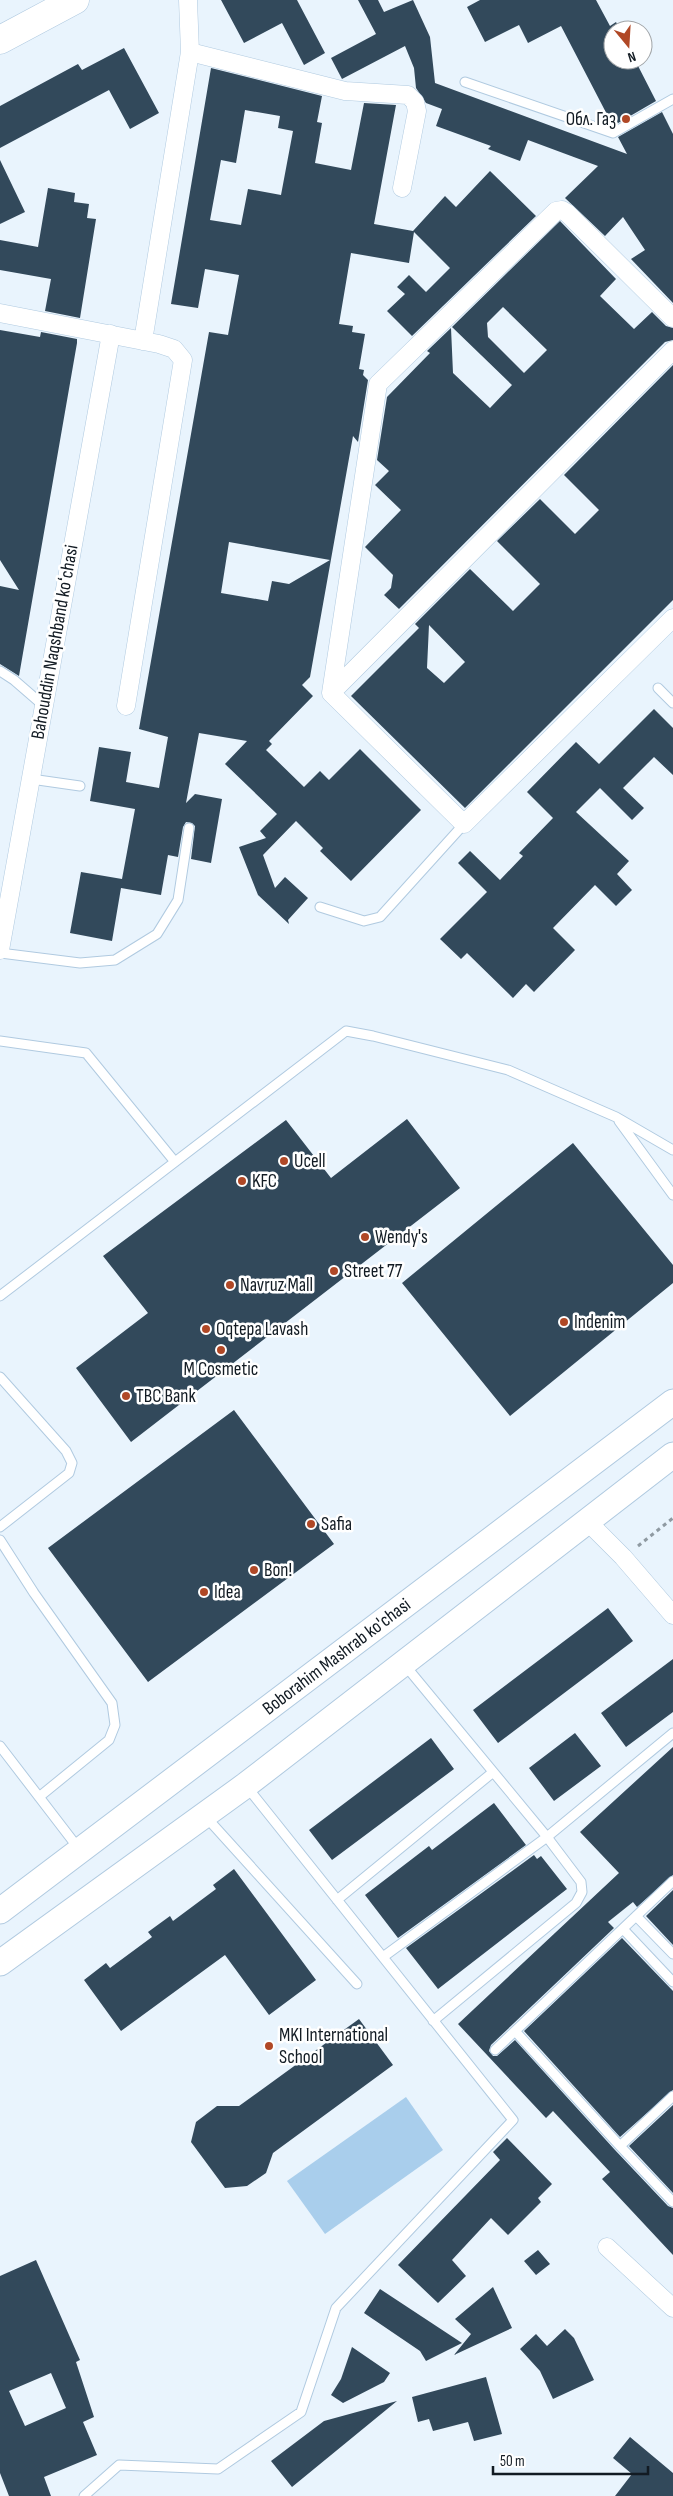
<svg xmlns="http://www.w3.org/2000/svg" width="673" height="2496" font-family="'Sofia Sans Condensed',sans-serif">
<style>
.green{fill:#a9ceec}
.building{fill:#32495b;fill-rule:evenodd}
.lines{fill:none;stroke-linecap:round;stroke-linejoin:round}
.lane-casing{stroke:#b0cae0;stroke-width:11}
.street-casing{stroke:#b0cae0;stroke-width:19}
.secondary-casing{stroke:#b0cae0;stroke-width:27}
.primary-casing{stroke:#b0cae0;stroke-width:29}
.path{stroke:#8f9aa2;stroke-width:3;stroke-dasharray:4 4;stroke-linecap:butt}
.lane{stroke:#fff;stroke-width:9}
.street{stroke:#fff;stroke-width:18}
.secondary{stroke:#fff;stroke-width:25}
.primary{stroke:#fff;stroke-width:28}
.poi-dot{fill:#b04826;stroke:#fff;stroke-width:2}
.labels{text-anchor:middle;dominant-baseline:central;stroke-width:5;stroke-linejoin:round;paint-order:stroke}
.poi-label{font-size:19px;fill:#121b23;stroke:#fff;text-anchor:start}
.street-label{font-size:19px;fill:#121b23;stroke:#fff}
</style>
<rect width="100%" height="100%" fill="#e9f4fd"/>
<!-- green -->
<path class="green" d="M406,2097L443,2150L325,2234L287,2181Z"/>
<!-- building -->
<path class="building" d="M221,0H297L325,53L304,65L282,23L244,43Z
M358,0H378L384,12L413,0L430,37L435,83L627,154L618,137L662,112L673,134V303L631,259L645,250L623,217L605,236L565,198L598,166L528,140L520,161L488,149L491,146L436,126L442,109L426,103L416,88L414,68L405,46L342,79L331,58L376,34Z
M480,0H596L610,26L616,22L620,30H613V60H635L656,101L613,126L561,26L528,43L519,25L485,42L467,7Z
M124,48L159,113L130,129L109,90L0,148V106L78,64L82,70Z
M211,68L322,96L317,122L322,123L315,163L351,170L364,103L396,105L374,224L413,231L445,196L456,207L490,171L536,216L412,336L387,311L405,294L397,287L409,275L426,292L450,268L414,232L409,263L351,253L339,324L353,326L352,332L365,334L359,369L364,370L363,375L368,380L358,442L353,436L310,677L302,685L313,696L269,741L272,744L266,750L304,787L320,771L329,780L360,749L421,810L351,881L320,851L323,848L296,821L263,855L275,888L285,877L308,898L288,920L289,924L258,895L239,847L266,838L260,831L277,814L225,764L247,741L199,733L186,803L195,794L222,799L211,863L191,859L195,826L192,823L186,822L183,827L178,857L168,855L161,895L121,888L112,941L70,933L81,872L122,879L135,809L90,801L99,747L131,752L126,782L159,788L168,737L139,729L209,332L228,335L239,275L205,269L198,308L171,304ZM245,110L280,116L278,128L293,131L281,195L248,189L241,225L210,220L221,160L236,163ZM229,542L330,560L289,584L272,581L268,601L221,593Z
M0,160L25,212L0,224Z
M48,188L75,193L74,202L89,204L87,218L96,219L80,318L45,311L51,279L0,270V240L38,247Z
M560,221L616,279L600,296L634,329L652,312L666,326L673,328V340L665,342L399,609L384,595L391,588L393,575L365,547L401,510L375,485L389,471L377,460L387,397L430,353L427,351L451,328L453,373L490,408L512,385L452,327ZM503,307L547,350L524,373L488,337L487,323Z
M0,330L40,337L41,332L77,339V343L19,676L0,664V586L19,590L0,560Z
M673,365V600L465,808L351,696L419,628L415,624L470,569L513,611L540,584L497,541L540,499L575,534L599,510L564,475ZM429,625L465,662L444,683L427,668Z
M654,709L673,728V775L654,757L623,788L644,808L632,820L600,788L576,812L629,861L617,874L632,890L616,906L595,885L553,928L575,950L534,992L526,984L513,998L467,953L461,959L440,939L487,892L458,863L470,851L500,880L523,856L519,853L553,818L527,792L576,742L599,764Z
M407,1119L460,1188L131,1442L76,1368L148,1313L103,1256L286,1120L331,1178Z
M573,1143L673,1265V1283L510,1416L402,1283Z
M234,1410L334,1544L148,1682L48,1548Z
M608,1608L633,1641L498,1743L473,1710Z
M673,1659V1712L626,1747L601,1713Z
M575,1733L601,1766L554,1801L529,1768Z
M431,1738L454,1769L332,1860L309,1830Z
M673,1747V1875L637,1907L633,1902L608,1922L614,1928L491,2045L489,2051L493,2056H497L515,2040L615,2150L668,2206L673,2208V2255L602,2179L610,2172L553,2111L546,2118L458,2024L619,1873L580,1832Z
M494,1803L526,1845L398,1938L365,1895L429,1846L432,1850Z
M534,1855L537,1859L541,1856L567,1889L438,1989L406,1948Z
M234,1869L316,1980L269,2015L225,1955L121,2031L84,1980L106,1963L110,1968L152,1937L148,1932L170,1916L173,1921L216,1889L213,1885Z
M673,1890V1945L646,1916Z
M622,1938L673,1991V2090L620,2137L524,2031Z
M359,2019L393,2065L273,2153L266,2173L247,2186L225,2188L191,2142L196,2122L217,2106H239Z
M673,2105V2193L629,2146Z
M507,2138L552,2184L538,2198L541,2202L508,2235L491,2218L452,2260L466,2276L438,2303L398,2265L500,2160L493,2152Z
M538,2250L550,2264L536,2275L524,2261Z
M36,2260L80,2360L76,2362L94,2417L83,2422L97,2455L44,2477L51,2496H9L0,2473V2276ZM51,2373L66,2408L25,2426L9,2391Z
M493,2287L512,2328L454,2355L471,2334L455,2319Z
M380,2289L462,2343L426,2361L420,2351L364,2313Z
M565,2329L574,2338L594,2380L553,2399L540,2371L520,2349L536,2334L547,2346Z
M352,2347L390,2373L384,2382L343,2403L331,2395L341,2379Z
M486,2377L502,2434L474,2441L468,2422L433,2431L429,2419L418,2422L412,2397Z
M397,2401L292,2487L271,2461L324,2421Z
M630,2437L673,2473V2496H615L632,2474L613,2458Z"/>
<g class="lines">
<!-- lane casing -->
<g class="lane-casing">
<path id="lane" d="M465,82L613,133L673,99
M0,671L14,680L44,706
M658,688L673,703
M31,779L80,786
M320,907L364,921L380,917L464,824
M0,953L80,963L115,960L157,934L178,900L189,828
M0,1041L86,1053L175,1162
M619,1121L673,1195
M0,1296L346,1031L373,1036L508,1070L616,1117L673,1150
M0,1377L66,1451L72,1463L69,1473L0,1527
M0,1540L34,1593L112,1703L115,1725L109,1740L39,1797
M404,1664L547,1837L673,1733
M0,1746L79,1849
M206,1817L357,1984
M337,1900L492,1773
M636,1916L673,1954
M623,1929L673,1982
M383,1957L547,1837L581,1882L582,1892L576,1903L433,2021
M515,2031L620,2146
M495,2050L673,1881
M673,2096L620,2146L673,2202
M84,2496L119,2465L218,2469L301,2412L336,2308L513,2120L247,1787"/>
</g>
<!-- street casing -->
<g class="street-casing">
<path id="street" d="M190,52L345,91L408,95L415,102L417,111L402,188
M0,313L159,344L174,349L183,360L126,706
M673,318L567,213L562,210L556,211L378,384L331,693L464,824L673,618
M143,341L190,52L188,0
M331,693L673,350
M0,950L111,334
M588,1522L623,1557L673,1615
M607,2247L673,2308"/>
</g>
<!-- secondary casing -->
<g class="secondary-casing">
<g id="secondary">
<path id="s1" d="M0,1911L673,1402"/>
<path d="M0,1963L246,1785L673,1455"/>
</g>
</g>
<!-- primary casing -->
<g class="primary-casing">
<path id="primary" d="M0,40L75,0"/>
</g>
<!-- path -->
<path class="path" d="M638,1546L673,1518"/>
<!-- lane -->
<use href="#lane" class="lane"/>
<!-- street -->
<use href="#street" class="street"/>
<!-- secondary -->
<use href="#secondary" class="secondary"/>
<!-- primary -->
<use href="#primary" class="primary"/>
</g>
<!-- markers -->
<g class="poi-dot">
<circle cx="626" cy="119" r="5"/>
<circle cx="284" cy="1161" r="5"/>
<circle cx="242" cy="1181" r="5"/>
<circle cx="365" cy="1237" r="5"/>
<circle cx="334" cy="1271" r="5"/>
<circle cx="230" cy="1285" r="5"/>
<circle cx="564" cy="1322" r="5"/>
<circle cx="206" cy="1329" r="5"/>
<circle cx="221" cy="1350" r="5"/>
<circle cx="126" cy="1396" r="5"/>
<circle cx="311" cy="1524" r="5"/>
<circle cx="254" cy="1570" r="5"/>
<circle cx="204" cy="1592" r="5"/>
<circle cx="269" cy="2046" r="5"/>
</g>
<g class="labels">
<!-- poi labels -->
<g class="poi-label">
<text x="616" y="119" text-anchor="end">Обл. Газ</text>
<text x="294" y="1161">Ucell</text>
<text x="252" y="1181">KFC</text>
<text x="375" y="1237">Wendy's</text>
<text x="344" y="1271">Street 77</text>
<text x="240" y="1285">Navruz Mall</text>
<text x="574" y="1322">Indenim</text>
<text x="216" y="1329">Oqtepa Lavash</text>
<text x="221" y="1369" text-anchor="middle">M Cosmetic</text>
<text x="136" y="1396">TBC Bank</text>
<text x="321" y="1524">Safia</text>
<text x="264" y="1570">Bon!</text>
<text x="214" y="1592">Idea</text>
<text x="279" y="2035">MKI International<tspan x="279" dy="22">School</tspan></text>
</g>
<!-- street labels -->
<g class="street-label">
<text transform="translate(55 642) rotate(-80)">Bahouddin Naqshband koʻchasi</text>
<text stroke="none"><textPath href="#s1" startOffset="422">Boborahim Mashrab ko'chasi</textPath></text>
</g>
</g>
<!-- north arrow -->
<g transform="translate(628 45) rotate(162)"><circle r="24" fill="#ffffff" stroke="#a0a4a7"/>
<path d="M0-4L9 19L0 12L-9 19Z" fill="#b04826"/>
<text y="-8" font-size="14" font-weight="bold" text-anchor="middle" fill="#121b23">N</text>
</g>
<!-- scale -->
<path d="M493 2466v8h155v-8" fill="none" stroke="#121b23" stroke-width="2.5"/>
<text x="500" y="2466" font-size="15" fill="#121b23" stroke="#ffffff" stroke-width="4" paint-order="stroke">50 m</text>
</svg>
